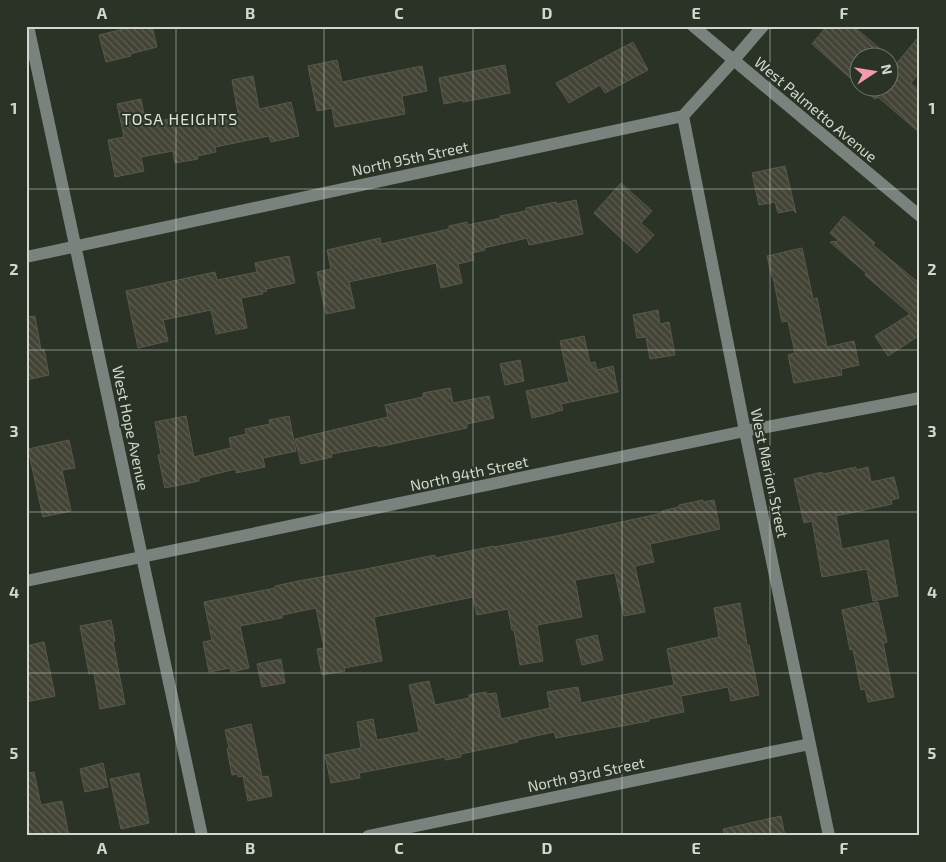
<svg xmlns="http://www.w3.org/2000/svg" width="946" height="862" font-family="'Exo 2',sans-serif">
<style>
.building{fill:url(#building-back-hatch);stroke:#58594a}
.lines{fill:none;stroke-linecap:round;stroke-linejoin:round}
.minor{stroke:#7a827d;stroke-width:12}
.grid{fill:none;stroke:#d2d7cf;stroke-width:1;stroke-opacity:0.55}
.labels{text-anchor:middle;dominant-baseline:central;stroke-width:4;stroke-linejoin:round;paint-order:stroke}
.street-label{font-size:15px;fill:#d2d7cf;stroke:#2a3326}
.neighbourhood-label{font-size:16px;letter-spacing:1px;fill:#dce6d6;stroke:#2a3326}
.neatline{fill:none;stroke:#d2d7cf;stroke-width:2}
.grid-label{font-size:16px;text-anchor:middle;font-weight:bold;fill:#d2d7cf}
</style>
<defs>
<pattern id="building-back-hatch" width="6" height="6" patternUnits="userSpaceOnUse" patternTransform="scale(1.25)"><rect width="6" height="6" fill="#434435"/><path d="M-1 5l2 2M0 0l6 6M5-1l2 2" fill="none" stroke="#5d5e51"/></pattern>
</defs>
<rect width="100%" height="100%" fill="#2a3326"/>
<!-- building -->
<path class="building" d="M136,26H152L157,47L130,54L131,56L106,62L99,35Z
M827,26H853L897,63L920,35V72L911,83L920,91V133L878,97L875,99L861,88H888V58H858V85L812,44Z
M633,42L648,70L605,93L600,85L569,103L556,83Z
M337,60L342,82L422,66L427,91L402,96L405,114L335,127L332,108L317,111L308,66Z
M505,65L510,93L463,102V100L444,104L439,78Z
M253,76L259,109L291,102L299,136L271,142L269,136L215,147L216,152L197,156L198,159L175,163L173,151L141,157L144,171L115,177L108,140L124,137L117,104L141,99L146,124L187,115L189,123L238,113L232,80Z
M785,166L796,213L793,210L778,213L775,202L759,205L752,173Z
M621,183L652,211L641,223L654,235L637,253L594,213Z
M576,200L583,234L529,245L527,238L484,248L485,250L472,253L474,260L458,264L462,283L441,288L436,263L349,282L355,308L326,314L317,272L331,269L327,250L380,238L381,244L449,229V226L467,222L468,225L501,218L500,216L526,211V208L556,202L557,204Z
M844,216L875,243L873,245L920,284V335L888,356L875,336L910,314L865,275L866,273L830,242L839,241L830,233Z
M802,248L813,299L817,298L827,347L854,341L859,365L841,369L842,375L794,383L788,355L795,353L788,321L782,322L773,277H772L767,256Z
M289,256L295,283L266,289L267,291L262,292L263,294L241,298L247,328L216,334L211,310L163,320L168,341L138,348L126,291L215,272L217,280L257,272L255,263Z
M658,310L660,324L669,322L675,355L650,359L646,337L637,338L633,315Z
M35,316L41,350L44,349L49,375L26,380V317Z
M584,336L590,363L595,362L597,370L613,366L618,392L561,404L563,410L554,412V413L532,418L526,391L569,382L560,341Z
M520,360L524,381L505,385L500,364Z
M450,388L453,403L489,396L494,418L467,424V428L378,447V445L331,454L332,457L301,464L295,439L388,417L385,405L423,397V393Z
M186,416L194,457L231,448L229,438L246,434L245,429L270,424L269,420L289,416L296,451L263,458L265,467L236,473V469L199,478V481L165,488L158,455L161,454L155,422Z
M69,440L75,468L62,470L71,511L43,517L28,449Z
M856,467V470L868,467L871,482L894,477L899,498L891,500L892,504L836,516L842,549L888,540L898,596L873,601L867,569L822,577L812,521L804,523L794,479L822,472L823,474Z
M703,500V502L714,500L720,529L650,544L654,562L635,566L645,612L624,616L615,573L575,580L582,617L537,625L543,661L520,665L514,630H512L508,609L477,615L473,597L374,617L382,661L344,668L345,671L322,675L317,649L324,648L316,608L282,615V618L240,626L249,668L231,672L230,668L209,672L203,642L212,640L204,602L275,588V586L298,581L361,570L435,555V558L494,546V547L556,536L663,513L662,511L679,507V505Z
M878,602L887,642L883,643L894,697L868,702L865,689L861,690L853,649L850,650L842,610Z
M740,603L747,645H749L759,695L731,701L728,687L681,696L684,712L649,719V721L556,738L554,732L517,740L518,742L461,754V757L445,760V757L359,773L360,778L331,783L325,755L361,748L357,722L373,719L377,740L419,732L409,685L429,681L435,705L469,698V695L486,692V694L496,693L501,719L550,708L547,692L578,687L581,703L674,685L667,649L719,637L714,608Z
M111,620L115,641L113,642L125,704L100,709L94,673L89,674L80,626Z
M597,635L603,660L582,665L576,640Z
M44,642L55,696L26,702V646Z
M281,659L285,683L262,687L257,664Z
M251,724L262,777L268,776L272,796L248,801L243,776L238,777V774L232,775L227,749L229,748L225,730Z
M103,763L108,787L85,792L80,769Z
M34,772L41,805L62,801L69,836H26V773Z
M139,773L149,823L121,829L110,779Z
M781,816L785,836H724L723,829Z"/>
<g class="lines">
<!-- minor -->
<path class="minor" d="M28,26L202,836
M693,26L920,216
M683,116L745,431L829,836
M26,257L683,116L733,61L763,26
M26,581L745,431L920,398
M368,836L810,744"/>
</g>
<!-- grid -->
<path class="grid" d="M176,26V836M324,26V836M473,26V836M622,26V836M770,26V836M26,189H920M26,350H920M26,512H920M26,673H920"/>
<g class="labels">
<!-- street labels -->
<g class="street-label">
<text transform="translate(816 109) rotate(40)">West Palmetto Avenue</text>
<text transform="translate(410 158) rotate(-12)">North 95th Street</text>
<text transform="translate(131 428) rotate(78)">West Hope Avenue</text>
<text transform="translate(469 473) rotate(-12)">North 94th Street</text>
<text transform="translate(770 473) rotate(78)">West Marion Street</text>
<text transform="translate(586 774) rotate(-12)">North 93rd Street</text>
</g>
<!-- neighbourhood labels -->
<g class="neighbourhood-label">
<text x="180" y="118">TOSA HEIGHTS</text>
</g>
</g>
<!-- border -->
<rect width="946" height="862" fill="none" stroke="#2a3326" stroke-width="55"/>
<!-- north arrow -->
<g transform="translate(874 72) rotate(78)"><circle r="24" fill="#2a3326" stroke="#6d756a"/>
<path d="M0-4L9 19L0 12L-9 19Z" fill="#f29aae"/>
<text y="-8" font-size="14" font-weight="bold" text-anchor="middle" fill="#d2d7cf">N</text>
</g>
<rect x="28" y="28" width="890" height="806" class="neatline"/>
<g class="grid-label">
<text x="102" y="19">A</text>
<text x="250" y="19">B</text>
<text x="399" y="19">C</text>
<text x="547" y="19">D</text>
<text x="696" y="19">E</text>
<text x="844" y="19">F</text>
<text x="14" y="114">1</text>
<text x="932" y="114">1</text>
<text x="14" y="275">2</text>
<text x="932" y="275">2</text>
<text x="14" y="437">3</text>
<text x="932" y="437">3</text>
<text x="14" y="598">4</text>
<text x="932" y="598">4</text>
<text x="14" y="759">5</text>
<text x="932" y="759">5</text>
<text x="102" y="854">A</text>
<text x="250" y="854">B</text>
<text x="399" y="854">C</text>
<text x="547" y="854">D</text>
<text x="696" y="854">E</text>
<text x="844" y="854">F</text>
</g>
</svg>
